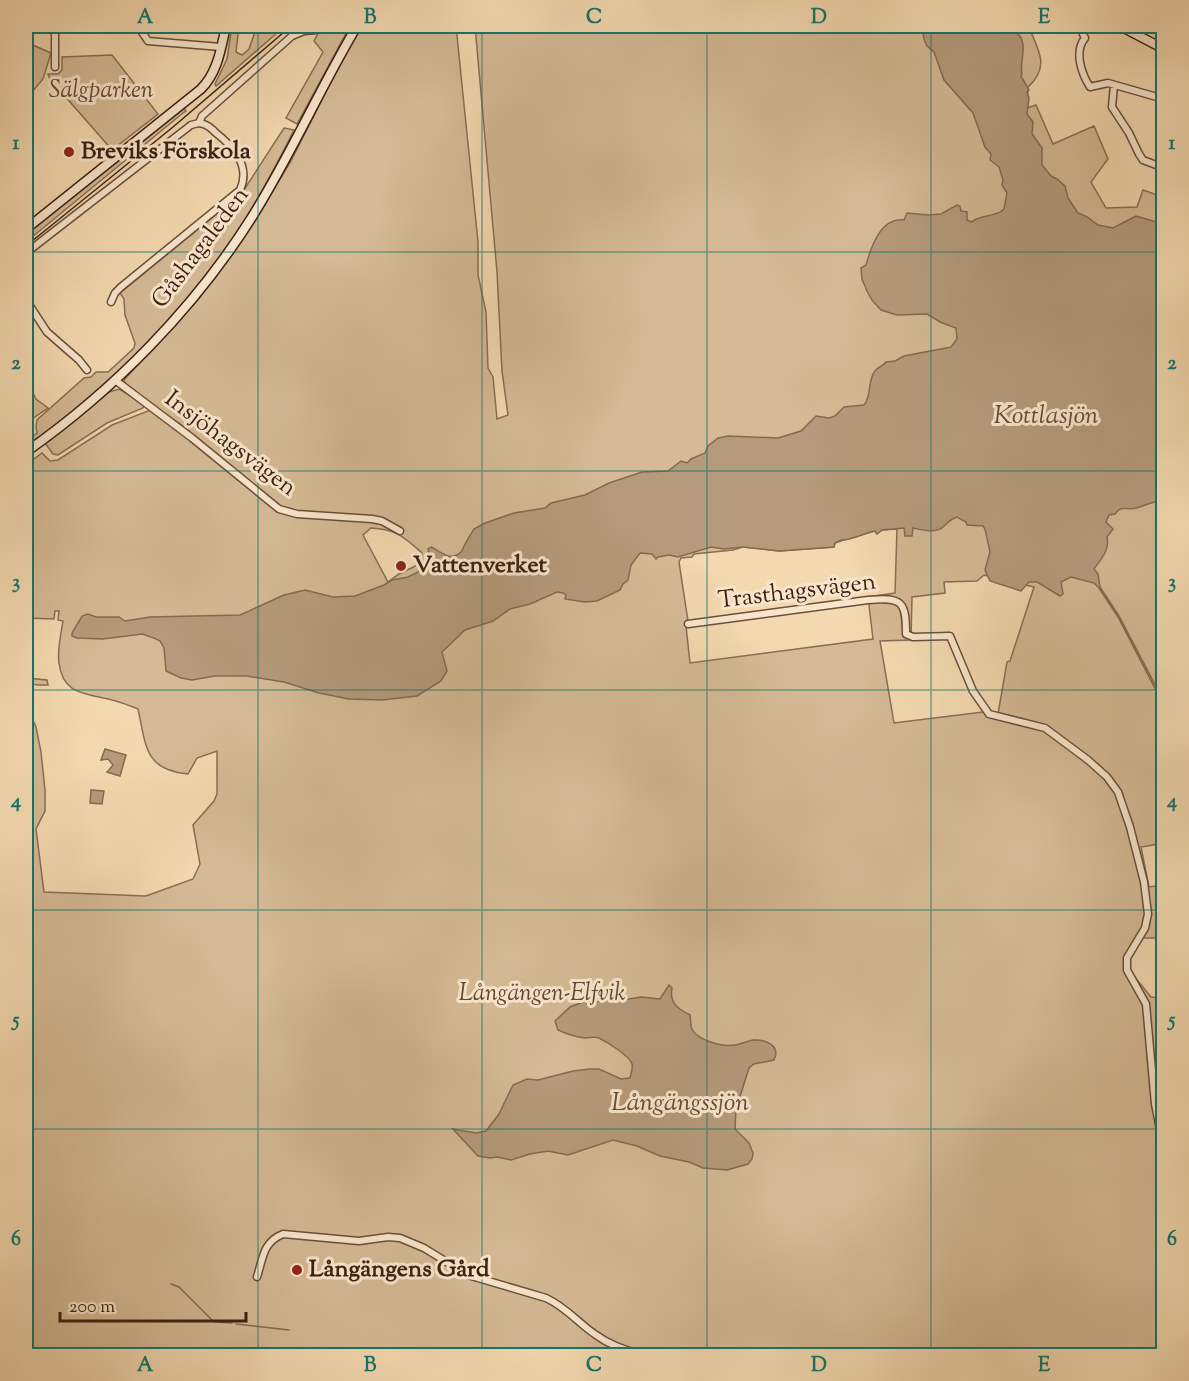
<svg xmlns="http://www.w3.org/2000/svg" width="1189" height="1381" font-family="'Sorts Mill Goudy',serif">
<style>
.green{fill:#d5ba95;stroke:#886e54;stroke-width:1.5;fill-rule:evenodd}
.water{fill:#b59a7b;stroke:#856a51;stroke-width:1.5}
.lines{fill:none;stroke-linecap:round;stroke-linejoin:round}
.stream{stroke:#856a51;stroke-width:1.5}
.street-casing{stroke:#6a4f3a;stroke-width:9}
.secondary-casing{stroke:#3c2113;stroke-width:11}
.street{stroke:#f8e6cc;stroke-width:6}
.secondary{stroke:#f8e6cc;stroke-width:8}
.tram{stroke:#3c2113;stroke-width:1.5}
.grid{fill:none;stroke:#0f766e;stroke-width:1.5;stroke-opacity:0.55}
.poi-dot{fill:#8f2418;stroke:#f8e6cc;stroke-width:2}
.labels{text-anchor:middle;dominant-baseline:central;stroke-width:6;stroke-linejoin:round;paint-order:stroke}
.park-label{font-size:24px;font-style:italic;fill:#624734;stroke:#f8e6cc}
.poi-label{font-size:24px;font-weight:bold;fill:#3c2113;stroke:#f8e6cc;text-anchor:start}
.street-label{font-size:24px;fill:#3c2113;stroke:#f8e6cc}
.water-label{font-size:26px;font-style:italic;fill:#664b37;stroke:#f8e6cc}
.neatline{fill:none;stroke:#0f766e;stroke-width:2}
.grid-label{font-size:20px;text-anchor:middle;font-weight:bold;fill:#0f766e}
</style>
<rect width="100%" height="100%" fill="#f4d9b0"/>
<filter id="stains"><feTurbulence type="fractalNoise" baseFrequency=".00333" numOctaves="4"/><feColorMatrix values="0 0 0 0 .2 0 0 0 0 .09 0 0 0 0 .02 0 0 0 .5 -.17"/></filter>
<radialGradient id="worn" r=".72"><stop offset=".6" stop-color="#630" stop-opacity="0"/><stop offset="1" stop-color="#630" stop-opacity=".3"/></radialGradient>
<!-- green -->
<path class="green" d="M232,26H239L236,52L242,55L249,49L257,26H285L216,86L215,84L227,59Z
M322,26H350L297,124L286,118L323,52L314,41Z
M362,26H456L478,242V275L486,312L488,368L493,377L497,419L508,415L502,371L497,272L475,26H1031L1030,30C1040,52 1049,68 1028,87L1027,108L1036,105L1053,144L1094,126L1108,159L1091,182L1106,208L1137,207L1143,190L1163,197L1164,843L1141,847L1149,887L1163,885L1164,938H1142L1130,957L1129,970L1151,997L1163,998V1355H26V691L28,709L36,727L41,752L45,790V811L36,829L44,892L146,896L193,879L200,864L193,825L214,801L217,794V751L197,758L188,774C144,770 146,745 138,709C130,706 121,702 112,700C87,693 63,696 59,663C57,650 61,634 63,621L58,620L59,611H55L54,619L26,618V465L42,453L50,461L58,460L112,425L153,409L265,502L268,504L274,501L183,426L127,387L124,380L200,297L253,224L291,161L337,70ZM371,528C396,529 404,537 422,553C422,567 411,567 401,573C397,575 392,579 388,582L363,535ZM897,529L895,593L868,597L873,639L690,663L686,626L688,621L679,562L681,558L692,557L694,554L733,550L743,547L779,551L834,547L835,543C847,539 861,534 875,531L877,534L882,530ZM984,575L1034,587L1010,661L1007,662L998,714L983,712L894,723L880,641L911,640L912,597L945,593L944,582L977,581Z
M26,42L51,53L43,79L27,98Z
M112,55L158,114L112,150L50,79L48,74H58L62,70V57Z
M184,108L186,111L183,113L26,242V233Z
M284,128L294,130C274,170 254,208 229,245C175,324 103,392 26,447V429L32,437L37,433L36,427L37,420L84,378L91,377L96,372H108L134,348L135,343L125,315L124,299L120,293L242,193Z
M31,389L36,399L48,408L26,423V394Z
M119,389L144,404L143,408L107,423L58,455L53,454L45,443L109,392Z
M26,649H29L27,678L47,680L48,685C40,685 31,686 26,680Z"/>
<!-- water -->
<path class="water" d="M922,26H1007C1011,29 1016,31 1019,35C1028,46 1019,63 1022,74L1021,76L1029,90L1027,92L1029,98L1027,114L1033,122L1032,134L1042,148V165L1051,176L1057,179L1065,186L1068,198L1078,213L1087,217L1098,225L1113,228L1136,216L1163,224V221V501C1154,500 1145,506 1136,508C1127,511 1122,504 1115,514L1109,515L1106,522L1113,529L1107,537C1110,550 1101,559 1094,569L1098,574L1100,587L1119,616L1163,700V704L1118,617L1099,588L1094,583L1071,577L1061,582L1063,594L1060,596L1037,582H1029L1021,591L990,581L985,570L990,552L985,529L983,526L967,525L966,522L957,517C949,520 950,521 944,526C937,534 922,530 913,528L912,536H905L904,528L882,530L877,534L875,531C865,533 850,541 841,540L835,543L834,547L779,551L743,547L724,549L711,547L678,557L669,555L658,557L656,559L652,554L640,553L631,565L628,580L623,584L620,590L597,601L585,602L565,599L566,595L563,593L557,592L530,604L510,609L493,621L465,630L442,652L447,671L441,681L417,696L382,700L349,699L319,693L284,682L246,676H215L192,680L181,678L166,671L164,648L160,641L154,638L142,634L103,639L77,638L72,636V633L82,616L88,614L96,617H119L125,621L150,617L240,615L284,595L305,590L333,597L355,596L384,585L392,580L408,577L418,572L430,558L428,549L431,547C442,552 451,563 462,551C463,547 471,534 474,529L485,523L514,513L545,508L551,503L585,495L609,483L642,472L668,471L681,461L687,463L691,459L705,453L708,446L718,438L728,436L778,438L801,431L816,416L829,418L835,416L844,407L864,405C872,396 867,381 875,371C878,367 883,366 886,362L895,361L904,356L951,347L957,339L956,328L940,322L927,314L897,315L881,310L872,300L867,291L862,279L861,268L866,265C871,247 881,217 904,220L907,213L929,215L941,214L957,205L960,206L961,211L967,212V220L972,222C979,214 995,218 1004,209L1007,193L1002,185L1003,180L999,167L990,160L991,154L985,147L973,113L944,80L934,52L927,46L924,39Z
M105,749L126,755L120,776L107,772L113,765L108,759L101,760Z
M91,790L104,791L102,804L90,803Z
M669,985L672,988C669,1003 678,1009 690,1015C691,1019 690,1025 692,1029C698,1041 723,1047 735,1045C741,1044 747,1041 753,1040C766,1039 781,1046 774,1060L754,1064L749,1068L736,1109L735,1129L749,1143L753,1153L752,1159L748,1164L727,1170L703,1168L689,1162L660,1156L637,1146L613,1140L568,1155L548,1151L530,1154L511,1160L497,1157L490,1158L478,1156L453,1129L476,1133L486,1131L499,1114L513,1085L527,1079L538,1080L573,1071L590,1069H599L621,1079L630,1078C631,1074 633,1069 632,1064C630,1056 607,1042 599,1038C595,1036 590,1038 585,1038C575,1037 567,1034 558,1030L555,1021L570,1007L583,1002L592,1003L605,1000L617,1001L641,997L660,999Z
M26,1120L33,1152L26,1164Z"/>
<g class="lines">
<!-- stream -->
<path class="stream" d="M171,1284L179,1287L211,1319L215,1322L232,1323
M236,1324L289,1330"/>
<!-- street casing -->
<g class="street-casing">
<path id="street" d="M138,26L148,41L221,47
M1083,34L1085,38C1074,51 1081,73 1090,87L1108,83L1164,99
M55,67V26
M1114,85L1112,107L1129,133L1139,154L1143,160L1164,168
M199,123L202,116L292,36L304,31L317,30
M26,253L191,125L199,123
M26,300L47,332L79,360L87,370
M111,302L115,293L121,287L240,190C251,166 234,147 216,133C211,128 207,124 199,123
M115,380L192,438L279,509L297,514L372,519L382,521L400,531
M688,624L868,600C902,597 906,601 906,634L913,637L950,636L973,691L989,714L1045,728L1088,760L1107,777L1118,792L1130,827L1144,882L1148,914L1145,928L1127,958V970L1146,1004L1155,1104L1164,1150
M257,1277C263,1258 263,1242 283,1234L359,1241L388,1237L400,1238L424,1248L468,1275L546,1298C566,1307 578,1323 596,1335C611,1346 627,1350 645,1356"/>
</g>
<!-- secondary casing -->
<g class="secondary-casing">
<path id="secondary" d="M1120,26L1164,49
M26,229L201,89C218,72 221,48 226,26
M26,452C114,390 194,309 252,217C291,155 320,88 357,26"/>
</g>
<!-- street -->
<use href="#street" class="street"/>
<!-- secondary -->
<use href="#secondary" class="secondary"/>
<!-- tram -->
<path class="tram" d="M26,246L173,127L291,26"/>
</g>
<!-- grid -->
<path class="grid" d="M258,26V1356M482,26V1356M707,26V1356M931,26V1356M26,252H1164M26,471H1164M26,690H1164M26,910H1164M26,1129H1164"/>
<!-- markers -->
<g class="poi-dot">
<circle cx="69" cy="152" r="6"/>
<circle cx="401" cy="566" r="6"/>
<circle cx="297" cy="1270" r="6"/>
</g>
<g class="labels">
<!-- park labels -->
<g class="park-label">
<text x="101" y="91">Sälgparken</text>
<text x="542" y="994">Långängen-Elfvik</text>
</g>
<!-- poi labels -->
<g class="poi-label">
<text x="81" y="152">Breviks Förskola</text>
<text x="413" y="566">Vattenverket</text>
<text x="309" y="1270">Långängens Gård</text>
</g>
<!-- street labels -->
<g class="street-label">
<text transform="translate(201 248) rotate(-53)">Gåshagaleden</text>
<text transform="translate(230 444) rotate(37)">Insjöhagsvägen</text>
<text transform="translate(797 592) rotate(-7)">Trasthagsvägen</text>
</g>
<!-- water labels -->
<g class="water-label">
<text x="1046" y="416">Kottlasjön</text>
<text x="680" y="1103">Långängssjön</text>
</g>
</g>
<!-- margin -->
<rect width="1189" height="1381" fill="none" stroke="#f4d9b0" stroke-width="66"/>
<!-- scale -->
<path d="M60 1312v9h186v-9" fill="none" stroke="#3c2113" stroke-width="3"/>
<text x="69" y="1312" font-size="18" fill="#3c2113" stroke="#f8e6cc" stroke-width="4.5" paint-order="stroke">200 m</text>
<rect x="33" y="33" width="1123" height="1315" class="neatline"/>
<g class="grid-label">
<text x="145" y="23">A</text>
<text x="370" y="23">B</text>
<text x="594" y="23">C</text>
<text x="819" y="23">D</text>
<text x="1044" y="23">E</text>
<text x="16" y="149">1</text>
<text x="1172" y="149">1</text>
<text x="16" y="369">2</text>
<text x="1172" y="369">2</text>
<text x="16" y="588">3</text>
<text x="1172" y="588">3</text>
<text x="16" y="807">4</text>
<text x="1172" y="807">4</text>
<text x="16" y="1026">5</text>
<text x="1172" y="1026">5</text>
<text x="16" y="1245">6</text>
<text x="1172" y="1245">6</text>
<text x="145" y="1371">A</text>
<text x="370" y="1371">B</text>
<text x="594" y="1371">C</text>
<text x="819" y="1371">D</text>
<text x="1044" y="1371">E</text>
</g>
<rect width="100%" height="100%" filter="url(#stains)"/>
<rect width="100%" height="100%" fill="url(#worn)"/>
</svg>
